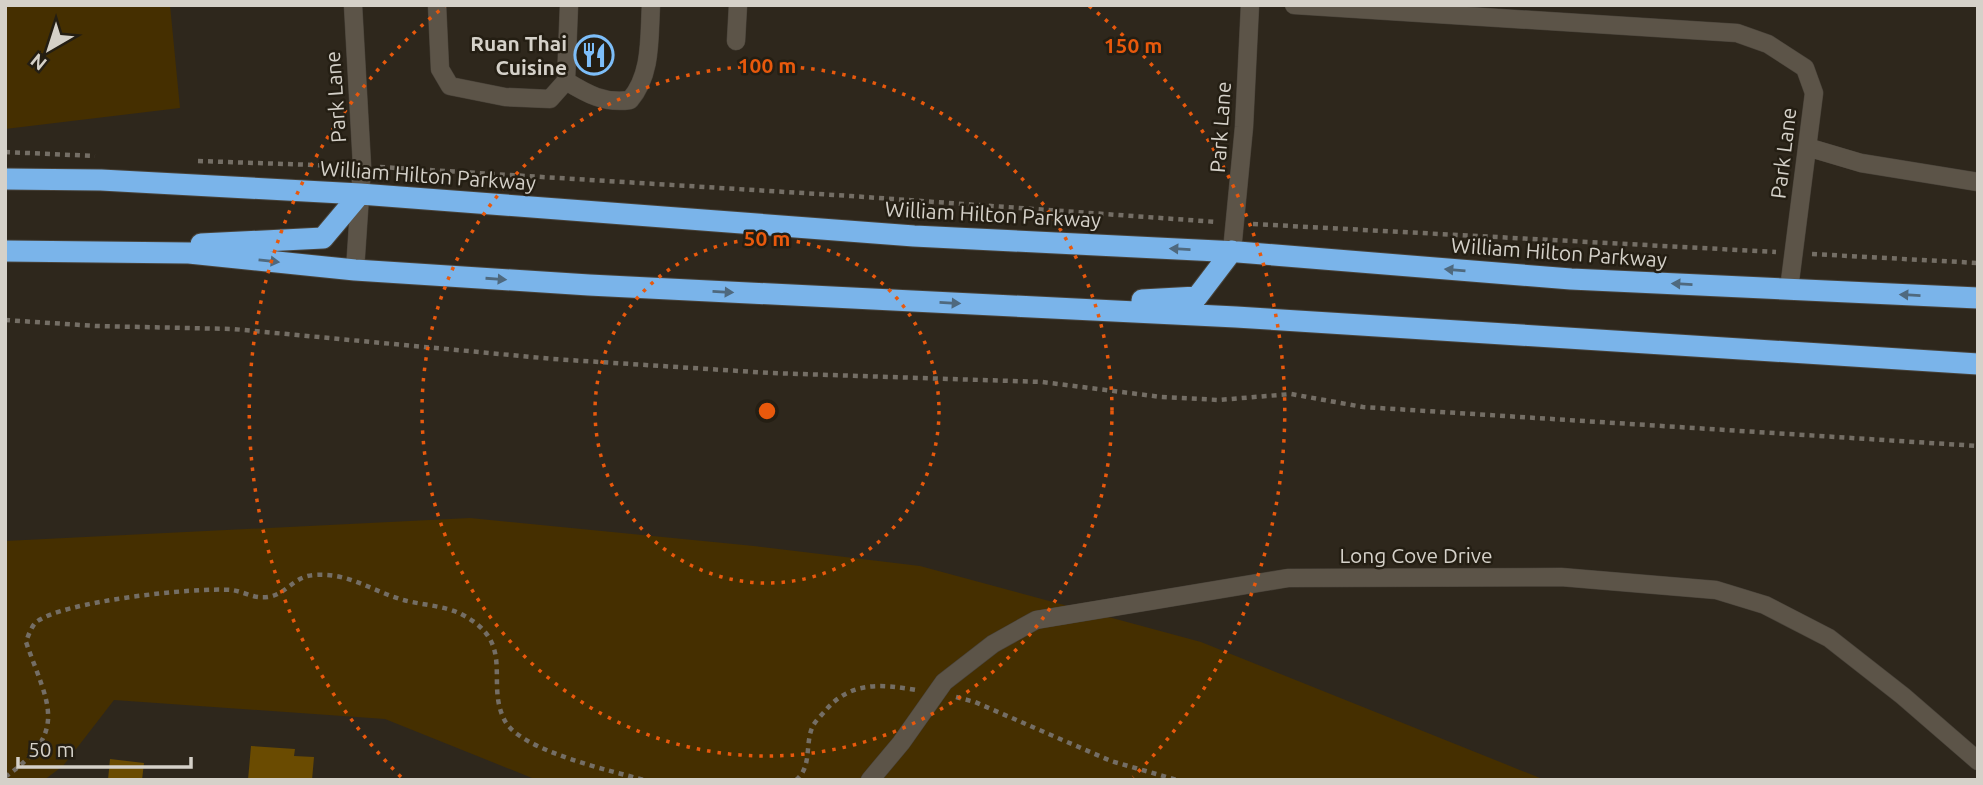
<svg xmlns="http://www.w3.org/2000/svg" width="1983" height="785" font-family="Ubuntu,sans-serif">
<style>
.green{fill:#452f00}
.building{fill:#6a4b01}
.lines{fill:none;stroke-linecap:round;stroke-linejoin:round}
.minor-casing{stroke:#484239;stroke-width:19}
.highway-casing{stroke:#484239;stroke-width:23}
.path{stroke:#746e65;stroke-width:4.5;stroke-dasharray:5 5;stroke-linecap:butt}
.minor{stroke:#5c5448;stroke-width:18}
.highway{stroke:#7ab4ea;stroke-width:21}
.oneway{fill:#4f697e}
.ring{fill:none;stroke:#e8590c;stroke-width:3.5;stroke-dasharray:3.5 7}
.labels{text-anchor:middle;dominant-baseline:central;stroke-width:5;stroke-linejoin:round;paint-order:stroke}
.poi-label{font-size:21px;font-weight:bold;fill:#d5d1c9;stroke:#241e13;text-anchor:end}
.street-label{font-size:21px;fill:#d5d1c9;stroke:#241e13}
.centre{fill:#e8590c;stroke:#241e13;stroke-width:3.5}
.ring-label{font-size:21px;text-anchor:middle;font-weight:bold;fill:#e8590c;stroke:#241e13;stroke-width:5;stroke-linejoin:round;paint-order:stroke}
</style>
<rect width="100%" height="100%" fill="#2e271c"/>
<!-- green -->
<path class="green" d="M5,5H170L180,108L5,129Z
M470,518L754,546L920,566L1201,642L1545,780H537L385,719L114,700L63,766L44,780H5V541Z"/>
<!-- building -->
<path class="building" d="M251,746L295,749L294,756L314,757L312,780H248Z
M110,759L144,763L142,780H108Z"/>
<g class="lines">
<!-- minor casing -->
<g class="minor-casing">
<path id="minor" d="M353,5L362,166L355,270
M437,5L440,69L450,86L505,97L550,99L566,81
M569,5L566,81C587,94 605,104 630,100C652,74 649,38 651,5
M1294,5L1737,33L1768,44L1805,68L1814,93L1789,289
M736,41L738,5
M1807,147L1861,163L1978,182
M1232,251L1244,127L1250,5
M870,780L901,743L944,682L993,644L1036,620L1288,578L1561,577L1716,590L1765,605L1829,638L1903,696L1978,761"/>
</g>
<!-- highway casing -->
<g class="highway-casing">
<path id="highway" d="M5,179L101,180L360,194L914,236L1238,252L1571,279L1978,298
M201,244L323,238L360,194
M5,251L189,253L355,270L589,285L1236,317L1978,364
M1142,300L1197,297L1232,251"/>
</g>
<!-- path -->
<path class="path" d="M5,152L95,156
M198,161L343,166
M380,167L851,196L1217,222
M1253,224L1776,252
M1812,254L1978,263
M5,320L96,326L233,329L553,359L770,373L1042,382L1161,397L1219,400L1291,394L1363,407L1978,446
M956,697L975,702L1111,761L1177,780
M5,777C70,731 48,705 26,642C28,636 31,628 35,623C60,601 197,587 232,590C245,592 254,599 268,597C287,594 294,576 314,575C346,572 371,590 400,599C419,605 443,605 461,614C518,643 484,682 505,721C521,751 612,771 644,780
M796,780C812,767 805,745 812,728C814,722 821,716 825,711C850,681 881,684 916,690"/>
<!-- minor -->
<use href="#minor" class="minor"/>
<!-- highway -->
<use href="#highway" class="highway"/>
</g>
<!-- one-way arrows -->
<defs><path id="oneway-solid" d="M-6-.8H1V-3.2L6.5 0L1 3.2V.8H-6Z" transform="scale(1.75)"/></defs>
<g class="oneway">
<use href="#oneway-solid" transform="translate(1180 249) rotate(-177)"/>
<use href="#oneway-solid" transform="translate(269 261) rotate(6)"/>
<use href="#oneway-solid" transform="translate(1455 270) rotate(-175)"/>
<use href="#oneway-solid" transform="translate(496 279) rotate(4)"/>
<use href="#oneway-solid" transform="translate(1682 284) rotate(-177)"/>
<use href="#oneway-solid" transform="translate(723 292) rotate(3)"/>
<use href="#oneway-solid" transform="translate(1910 295) rotate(-177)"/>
<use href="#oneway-solid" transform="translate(950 303) rotate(3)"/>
</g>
<!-- distance rings -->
<g class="ring">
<circle cx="767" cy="411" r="172"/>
<circle cx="767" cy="411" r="345"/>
<path d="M401 777A517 517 0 0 1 445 6M1089 6A517 517 0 0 1 1133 777"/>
</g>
<!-- icons -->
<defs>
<g id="restaurant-ring" transform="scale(2.0125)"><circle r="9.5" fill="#241e13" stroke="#7dbef9" stroke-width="1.5"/><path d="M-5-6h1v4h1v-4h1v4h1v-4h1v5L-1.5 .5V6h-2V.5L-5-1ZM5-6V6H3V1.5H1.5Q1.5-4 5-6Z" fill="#7dbef9"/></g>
</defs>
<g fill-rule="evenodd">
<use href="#restaurant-ring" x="594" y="55"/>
</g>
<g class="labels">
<!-- poi labels -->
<g class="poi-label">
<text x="567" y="43">Ruan Thai<tspan x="567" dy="24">Cuisine</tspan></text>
</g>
<!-- street labels -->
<g class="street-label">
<text transform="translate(335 97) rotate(-94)">Park Lane</text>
<text transform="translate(1220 127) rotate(-86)">Park Lane</text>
<text transform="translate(1783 153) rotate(-83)">Park Lane</text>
<text transform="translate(428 175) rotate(4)">William Hilton Parkway</text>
<text transform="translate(993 214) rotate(3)">William Hilton Parkway</text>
<text transform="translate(1559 252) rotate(4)">William Hilton Parkway</text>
<text x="1416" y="555">Long Cove Drive</text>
</g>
</g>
<circle cx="767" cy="411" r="10" class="centre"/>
<g class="ring-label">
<text x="1133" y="53">150 m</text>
<text x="767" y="73">100 m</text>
<text x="767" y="246">50 m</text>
</g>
<!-- border -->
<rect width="1983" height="785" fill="none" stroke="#d5d1c9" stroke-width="14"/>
<!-- north arrow -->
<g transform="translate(49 49) rotate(219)" stroke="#241e13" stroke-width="5" paint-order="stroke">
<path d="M0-5L12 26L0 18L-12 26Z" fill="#d5d1c9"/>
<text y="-10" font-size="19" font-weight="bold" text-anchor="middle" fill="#d5d1c9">N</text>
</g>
<!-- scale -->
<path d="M18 757v10h173v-10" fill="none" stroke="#d5d1c9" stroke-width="3.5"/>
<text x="28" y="757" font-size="21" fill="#d5d1c9" stroke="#241e13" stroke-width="5" paint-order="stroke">50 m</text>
</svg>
